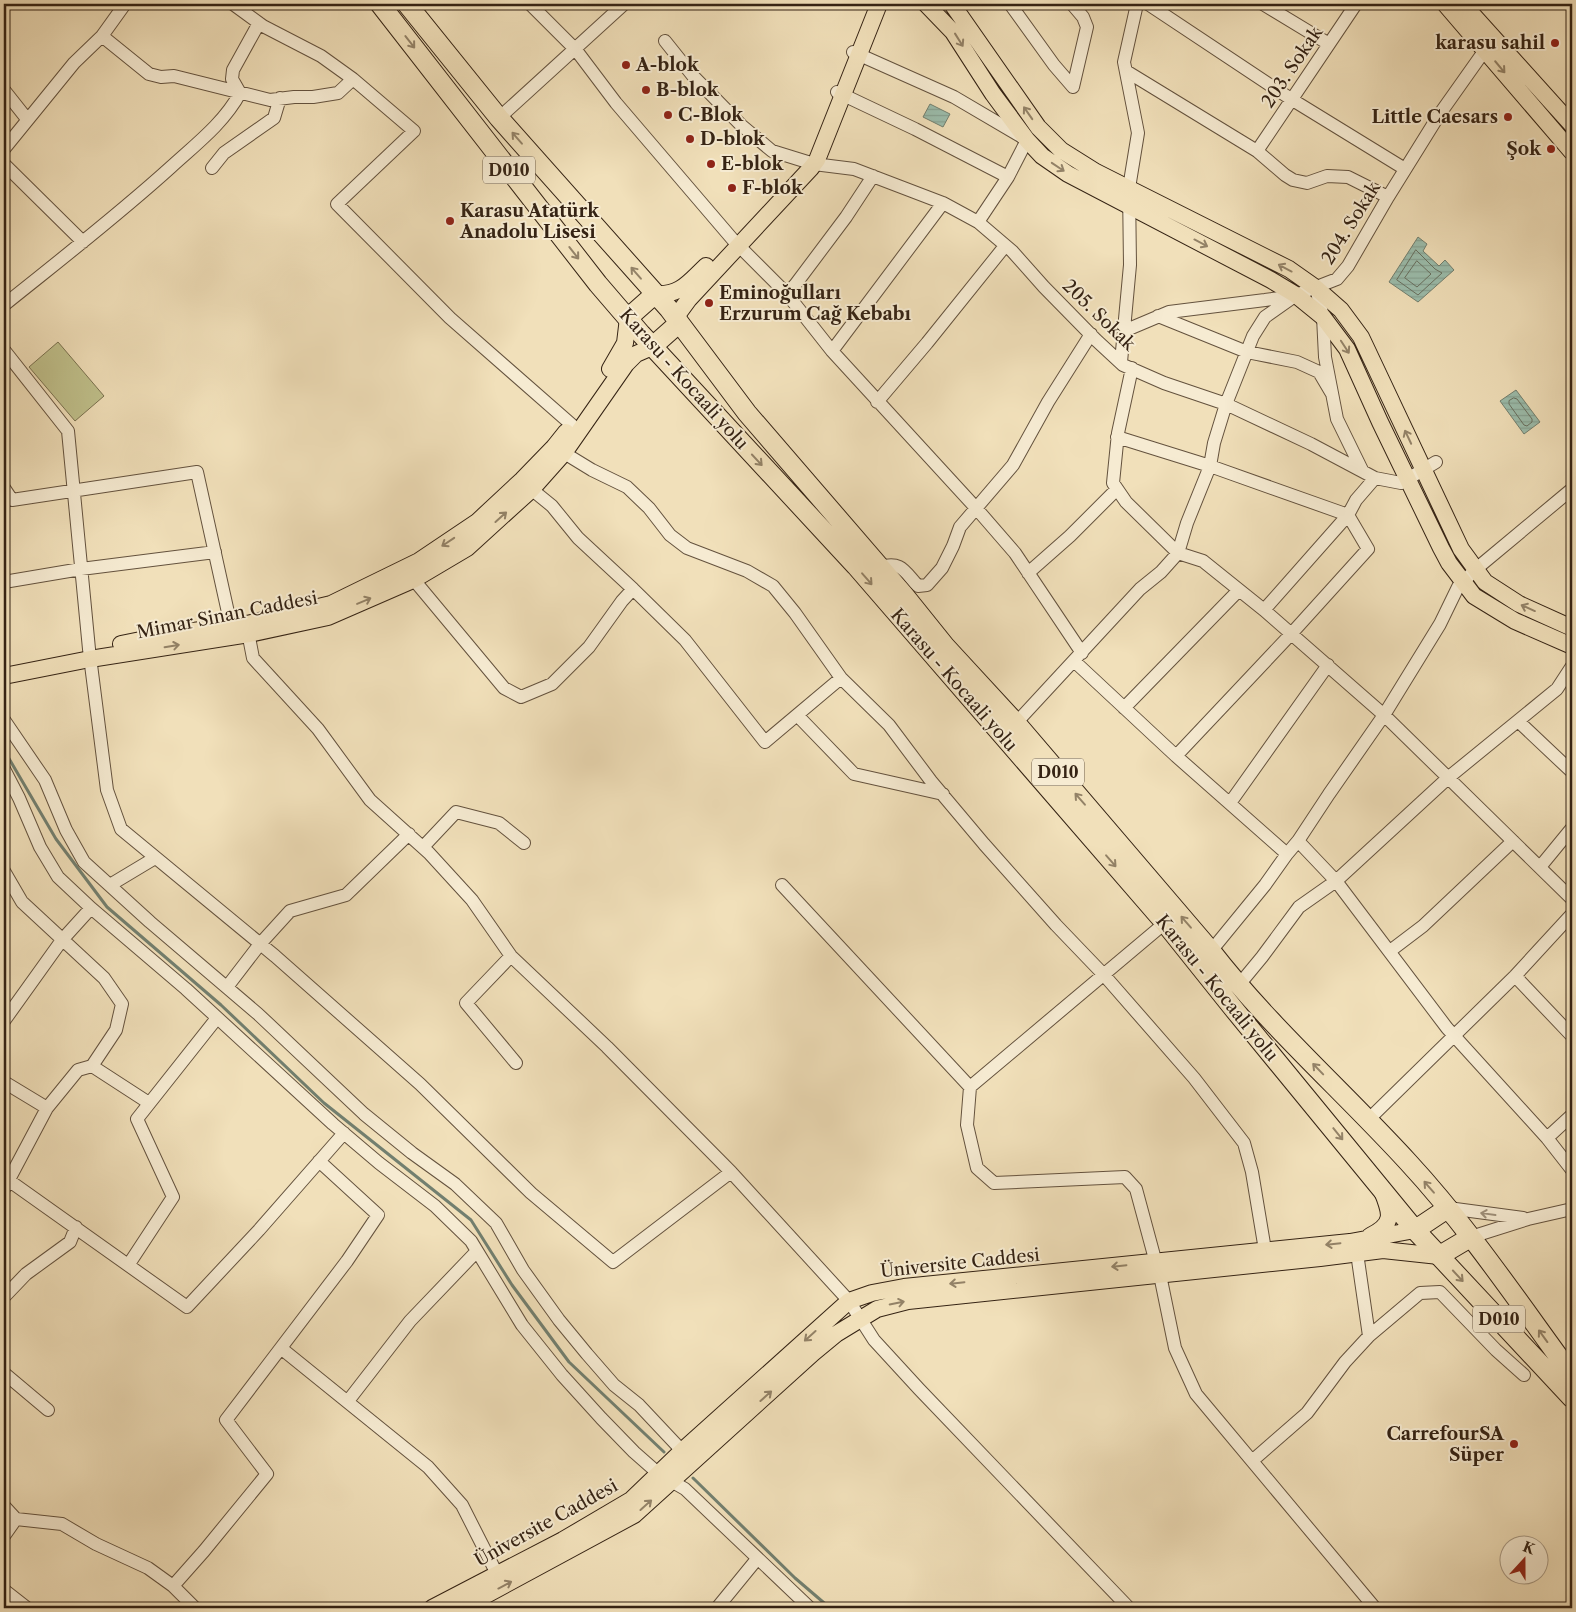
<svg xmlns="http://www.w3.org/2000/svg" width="1576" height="1612" font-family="'Libre Caslon Text',serif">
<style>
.grass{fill:#c0c18c;stroke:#7a7250}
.water{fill:url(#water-rules);stroke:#727f6f}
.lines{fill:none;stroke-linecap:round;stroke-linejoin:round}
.shore{stroke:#687060;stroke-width:1}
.stream{stroke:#727f6f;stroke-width:3}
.minor-casing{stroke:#64523e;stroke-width:14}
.major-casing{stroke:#352314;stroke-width:18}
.highway-casing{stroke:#352314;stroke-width:21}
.minor{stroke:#f6ebd2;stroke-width:12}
.major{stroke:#f1e0ba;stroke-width:16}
.highway{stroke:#f1e0ba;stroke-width:19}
.oneway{stroke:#938267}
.oneway2{stroke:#9f917c}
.poi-dot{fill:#8f2418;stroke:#f6ebd2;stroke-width:2}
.labels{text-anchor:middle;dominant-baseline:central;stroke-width:4;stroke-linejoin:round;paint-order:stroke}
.shield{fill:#f6ebd2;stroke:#6f5f4d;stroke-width:1}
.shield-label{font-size:16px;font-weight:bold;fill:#352314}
.poi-label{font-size:18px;font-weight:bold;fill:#352314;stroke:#f6ebd2;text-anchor:start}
.street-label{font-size:18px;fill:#352314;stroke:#f6ebd2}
</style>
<defs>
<pattern id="water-rules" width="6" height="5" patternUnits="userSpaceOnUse" patternTransform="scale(1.25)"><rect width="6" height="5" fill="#9bbdac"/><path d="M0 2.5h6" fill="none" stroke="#86a293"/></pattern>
</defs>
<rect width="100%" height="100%" fill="#f1e0ba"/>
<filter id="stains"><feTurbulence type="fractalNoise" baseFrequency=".004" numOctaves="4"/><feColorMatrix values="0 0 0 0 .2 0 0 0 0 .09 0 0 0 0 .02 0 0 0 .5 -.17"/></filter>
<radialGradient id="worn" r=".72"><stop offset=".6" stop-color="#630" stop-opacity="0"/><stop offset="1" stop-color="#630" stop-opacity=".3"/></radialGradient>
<!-- grass -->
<path class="grass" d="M58,342L104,396L75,421L29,367Z"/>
<!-- water -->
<path class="water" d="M930,104L950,114L943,127L923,117Z
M1418,237L1427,244L1423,251L1439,266L1445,260L1454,270L1418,302L1389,282Z
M1516,390L1540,422L1524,434L1500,401Z"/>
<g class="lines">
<!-- shore -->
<path class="shore" d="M1416,250L1435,269L1442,273L1418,295L1397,280Z
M1417,261L1431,274L1417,287L1405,278Z
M1514,398L1517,399L1532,419V422L1527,426L1524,425L1509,404V401Z"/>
<!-- stream -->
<path class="stream" d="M4,750L56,839L107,907L221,1005L324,1103L471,1220L512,1285L569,1362L664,1452
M693,1478L795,1578L830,1608"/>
<!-- minor casing -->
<g class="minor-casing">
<path id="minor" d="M233,4L263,26L321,56L353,79L414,131L337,204L450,318L572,425
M530,4L576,50L616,103L734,241L787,294L832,351L976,508L1015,553L1082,653
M1010,4L1054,65L1073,87
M1072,4L1083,17L1087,27L1073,87
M1148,4L1291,99L1405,169
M1263,4L1329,44
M102,36L149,74L161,77L174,76L270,100L294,97H313L338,93L353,79
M665,41L693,76L741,125L772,151L814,164L854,169L943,203L978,222L1012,251L1044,287L1096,340L1123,365L1164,383L1226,404L1311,444L1375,478L1401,483L1436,462
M853,52L954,97L1022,137
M1126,71L1257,151L1285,175L1293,180L1307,183L1327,176L1348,177L1388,197
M4,90L27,119
M837,92L915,129L1008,177
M499,118L624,4
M4,149L74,63L102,36L125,4
M1257,151L1356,4
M4,164L83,242
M212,168L224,153L274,118L280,98
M978,222L1008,177L1027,140
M1316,288L1323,317L1325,357L1337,419L1362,470
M787,294L795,285L846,217L873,176
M4,305C60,260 117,216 171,167C195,145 224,123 240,93L232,79L233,70L259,23
M1158,316L1247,352L1297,362L1319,372L1332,394
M1124,331L1169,312L1265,300L1292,296
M4,350L68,431L89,649L107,790L121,829L275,956L420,1084L531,1193L613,1262L731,1172
M832,351L943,203
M1121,362L1130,265L1129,188L1138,133L1124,62L1137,4
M877,402L927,343L1005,246
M1117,437L1210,466L1348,515L1264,610L1203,561L1178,553L1126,502L1113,483L1118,433L1132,368
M556,448L592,470L627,487L649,508L670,535L687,548L747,571L773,586L795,613L841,678L889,725L931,781L984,844L1056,925L1104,975L1194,1078L1244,1143L1252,1172L1265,1250
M4,488L12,500L197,472L231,626
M880,567C902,561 904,571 918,586L927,585L942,568L953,546L960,527L1013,465L1048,402L1091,334
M1028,573L1070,536L1117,489
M409,574L504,688L521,697L552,684L589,647L622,601L633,589L578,538L552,506L525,484
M4,582L81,569L215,552
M633,589L685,640L765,742L841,678
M1264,610L1384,715L1572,899
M247,627L253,658L318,729L370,800L429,853L472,900L511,956L607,1047L731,1172L849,1301L874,1340L919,1389L1129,1608
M1074,661L1176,756L1287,854L1298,841L1329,794L1384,715L1440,624L1458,587L1476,569L1572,489
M1572,666L1557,689L1449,777L1336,881L1447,1028L1547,1138L1572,1170
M1124,708L1239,590
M797,715L854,774L943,794
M4,720L45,780L66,830L84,862L150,922L258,1014L364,1114L412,1153L455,1184L496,1223L523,1270L559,1320L587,1354L614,1385L639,1405L687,1456
M1518,721L1572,772
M1016,723L1140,589L1161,572L1178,553L1187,523L1210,466L1214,443L1226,404L1253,336L1265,317L1296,295L1337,279L1348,266L1388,197L1439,115L1485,50L1490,45
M1176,756L1292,633L1368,549L1348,515L1356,500L1375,478
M4,769L19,798L40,847L58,877L91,908L186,989L333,1124L379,1163L435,1206L471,1241L522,1325L562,1375L601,1418L634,1452L659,1474L685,1489L810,1608
M1230,803L1328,665
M423,847L456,812L499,823L524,843
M1540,867L1572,828
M4,871L22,902L104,978L122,1004L116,1030L92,1066
M110,885L155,858
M782,885L970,1087L1165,923
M1211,951L1265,885L1287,854
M1390,951L1423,926L1513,841
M511,956L466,1003L516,1063
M1515,976L1572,1036
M1238,986L1262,957L1299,907L1336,881L1298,841
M227,987L260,944L290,911L346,895L409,834
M4,1021L62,940L91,908
M4,1082L47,1108L78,1070L92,1066L149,1103
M970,1087L967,1125L977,1168L994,1183L1125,1177L1136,1189L1156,1263
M1368,1120L1515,976L1572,914
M1547,1138L1572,1115
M4,1177L187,1307L259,1230L344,1133
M4,1189L47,1108
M1448,1208L1523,1218
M1471,1237L1528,1219L1572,1209
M1357,1253L1369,1336
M129,1264L173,1197L137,1119L217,1018
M1160,1275L1175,1348L1196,1394L1375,1608
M4,1297L26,1274L70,1242L76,1227
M282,1349L428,1467L462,1505L497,1574
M4,1373L48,1410
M348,1401L410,1321L477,1251
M1252,1461L1307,1413L1345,1362L1369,1336L1420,1293L1440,1292L1496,1350L1524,1375
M4,1506L16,1519
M4,1536L16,1519L62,1524L96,1544L148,1568L173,1586L195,1608
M173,1586L204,1551L267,1474L226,1420L347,1261L378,1215L319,1161
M4,1590L27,1608
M717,1608L757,1559"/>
</g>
<!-- major casing -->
<g class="major-casing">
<path id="major" d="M926,4L953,32L993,94L1027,140L1042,156L1068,174L1271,280L1296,295L1323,317L1347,349L1380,422L1441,548L1449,563L1474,596L1515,621L1572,646
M952,4L1038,127L1061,150L1096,172L1289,269L1316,288L1341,310L1361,337L1461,549L1485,582L1519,604L1572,628
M1445,4L1572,152
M1463,4L1572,125
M655,294C680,296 689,282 706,266
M679,323L678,314L689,299L811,168L817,160L879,4
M610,369L625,343L628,318
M121,644L170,634L247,624L331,604L419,561L477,522L522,480L554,447L566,432
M4,676L90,659L249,634L328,617L413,580L467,548L532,489L564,453L626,364L636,354L652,347
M1370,1236C1395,1224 1391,1213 1382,1191
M432,1608L563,1540L631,1500L682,1451L849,1301L872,1293L904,1287L1350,1242L1415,1230
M462,1608L634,1515L813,1353L836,1334L877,1309L908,1301L1320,1258L1383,1250L1439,1256"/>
</g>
<!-- highway casing -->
<g class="highway-casing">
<path id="highway" d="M380,4L598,284L641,334L856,566L1165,923L1233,1008L1415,1230L1572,1398
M407,4L499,118L669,309L747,413L904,595L945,646L1016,723L1211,951C1270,1027 1343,1091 1408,1162C1469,1228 1519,1303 1572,1375
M628,318L655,294
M652,347L679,323
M1415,1230L1448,1208
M1439,1256L1471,1237"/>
</g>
<!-- minor -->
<use href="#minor" class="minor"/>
<!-- major -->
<use href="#major" class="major"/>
<!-- highway -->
<use href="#highway" class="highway"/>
</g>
<!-- one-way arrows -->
<defs><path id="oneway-shaft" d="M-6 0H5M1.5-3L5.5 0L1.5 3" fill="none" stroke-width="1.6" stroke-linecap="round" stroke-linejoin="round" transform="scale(1.25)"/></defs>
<g class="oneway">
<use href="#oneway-shaft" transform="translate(959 40) rotate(58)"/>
<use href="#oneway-shaft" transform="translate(410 42) rotate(52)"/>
<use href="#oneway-shaft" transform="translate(1500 67) rotate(50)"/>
<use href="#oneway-shaft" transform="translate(1028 113) rotate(-125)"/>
<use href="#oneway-shaft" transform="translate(517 138) rotate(-131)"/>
<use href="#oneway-shaft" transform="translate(1058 167) rotate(34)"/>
<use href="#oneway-shaft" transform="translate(1201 243) rotate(28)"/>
<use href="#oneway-shaft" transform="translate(574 253) rotate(52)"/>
<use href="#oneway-shaft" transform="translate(1285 268) rotate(-152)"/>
<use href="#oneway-shaft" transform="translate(636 273) rotate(-131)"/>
<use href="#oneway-shaft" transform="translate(1345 347) rotate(57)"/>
<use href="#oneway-shaft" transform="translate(1408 437) rotate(-115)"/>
<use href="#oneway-shaft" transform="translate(757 460) rotate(47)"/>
<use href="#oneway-shaft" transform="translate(501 517) rotate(-42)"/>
<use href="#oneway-shaft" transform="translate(448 542) rotate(146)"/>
<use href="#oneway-shaft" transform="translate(867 579) rotate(49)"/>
<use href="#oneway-shaft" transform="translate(364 601) rotate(-23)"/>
<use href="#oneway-shaft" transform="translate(1528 608) rotate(-156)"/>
<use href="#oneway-shaft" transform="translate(172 646) rotate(-9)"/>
<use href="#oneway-shaft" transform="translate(1080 799) rotate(-131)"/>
<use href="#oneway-shaft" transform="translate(1111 861) rotate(49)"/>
<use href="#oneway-shaft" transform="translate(1186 922) rotate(-131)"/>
<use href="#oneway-shaft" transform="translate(1318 1069) rotate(-134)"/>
<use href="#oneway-shaft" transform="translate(1338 1134) rotate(51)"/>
<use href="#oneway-shaft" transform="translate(1429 1187) rotate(-131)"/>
<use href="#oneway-shaft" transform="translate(1333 1244) rotate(174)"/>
<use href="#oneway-shaft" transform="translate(1119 1266) rotate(174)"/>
<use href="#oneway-shaft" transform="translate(1458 1276) rotate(47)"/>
<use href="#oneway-shaft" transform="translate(957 1283) rotate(174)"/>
<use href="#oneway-shaft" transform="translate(897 1303) rotate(-11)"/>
<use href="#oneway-shaft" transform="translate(810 1336) rotate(138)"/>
<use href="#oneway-shaft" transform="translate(1543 1336) rotate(-126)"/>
<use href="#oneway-shaft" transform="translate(766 1396) rotate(-42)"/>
<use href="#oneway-shaft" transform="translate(646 1505) rotate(-42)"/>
<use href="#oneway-shaft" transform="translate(505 1585) rotate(-28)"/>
</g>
<use class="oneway2" href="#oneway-shaft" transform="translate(1488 1214) rotate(-172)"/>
<!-- markers -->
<g class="poi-dot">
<circle cx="1555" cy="43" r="5"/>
<circle cx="626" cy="65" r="5"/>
<circle cx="646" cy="90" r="5"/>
<circle cx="668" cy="115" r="5"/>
<circle cx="1508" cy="117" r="5"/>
<circle cx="690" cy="139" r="5"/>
<circle cx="1551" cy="149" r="5"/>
<circle cx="711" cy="164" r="5"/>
<circle cx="732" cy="188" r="5"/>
<circle cx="450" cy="221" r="5"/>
<circle cx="709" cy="303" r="5"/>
<circle cx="1514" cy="1444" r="5"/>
</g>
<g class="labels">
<!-- shield labels -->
<g class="shield">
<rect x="483" y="156.5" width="52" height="27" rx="4"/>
<rect x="1032" y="758.5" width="52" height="27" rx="4"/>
<rect x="1473" y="1305.5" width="52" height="27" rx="4"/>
</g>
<g class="shield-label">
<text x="509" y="170">D010</text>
<text x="1058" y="772">D010</text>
<text x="1499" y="1319">D010</text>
</g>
<!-- poi labels -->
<g class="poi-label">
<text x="1545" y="43" text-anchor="end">karasu sahil</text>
<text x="636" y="65">A-blok</text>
<text x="656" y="90">B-blok</text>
<text x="678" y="115">C-Blok</text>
<text x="1498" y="117" text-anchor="end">Little Caesars</text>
<text x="700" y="139">D-blok</text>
<text x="1541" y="149" text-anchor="end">Şok</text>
<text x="721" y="164">E-blok</text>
<text x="742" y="188">F-blok</text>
<text x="460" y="211">Karasu Atatürk<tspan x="460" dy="21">Anadolu Lisesi</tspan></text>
<text x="719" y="293">Eminoğulları<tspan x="719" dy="21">Erzurum Cağ Kebabı</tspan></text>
<text x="1504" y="1434" text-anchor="end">CarrefourSA<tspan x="1504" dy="21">Süper</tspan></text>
</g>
<!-- street labels -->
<g class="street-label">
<text transform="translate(1292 67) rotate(-56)">203. Sokak</text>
<text transform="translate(1351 223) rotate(-58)">204. Sokak</text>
<text transform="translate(1099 315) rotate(44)">205. Sokak</text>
<text transform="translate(684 379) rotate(48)">Karasu - Kocaali yolu</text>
<text transform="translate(227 615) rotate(-11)">Mimar Sinan Caddesi</text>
<text transform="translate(954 680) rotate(49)">Karasu - Kocaali yolu</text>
<text transform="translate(1217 988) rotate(51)">Karasu - Kocaali yolu</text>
<text transform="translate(960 1263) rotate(-6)">Üniversite Caddesi</text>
<text transform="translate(546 1523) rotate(-29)">Üniversite Caddesi</text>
</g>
</g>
<!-- margin -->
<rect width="1576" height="1612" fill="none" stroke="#f1e0ba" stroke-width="20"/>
<rect x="5" y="5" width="1566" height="1602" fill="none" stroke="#352314" stroke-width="2.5"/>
<rect x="10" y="10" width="1556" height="1592" fill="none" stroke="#352314"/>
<!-- north arrow -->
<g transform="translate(1524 1560) rotate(21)"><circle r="24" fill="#f6ebd2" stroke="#a99b86"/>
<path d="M0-4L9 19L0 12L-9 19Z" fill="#8f2418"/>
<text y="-8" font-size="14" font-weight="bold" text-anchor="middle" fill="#352314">K</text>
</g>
<rect width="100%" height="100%" filter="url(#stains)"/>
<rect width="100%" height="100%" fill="url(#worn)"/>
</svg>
